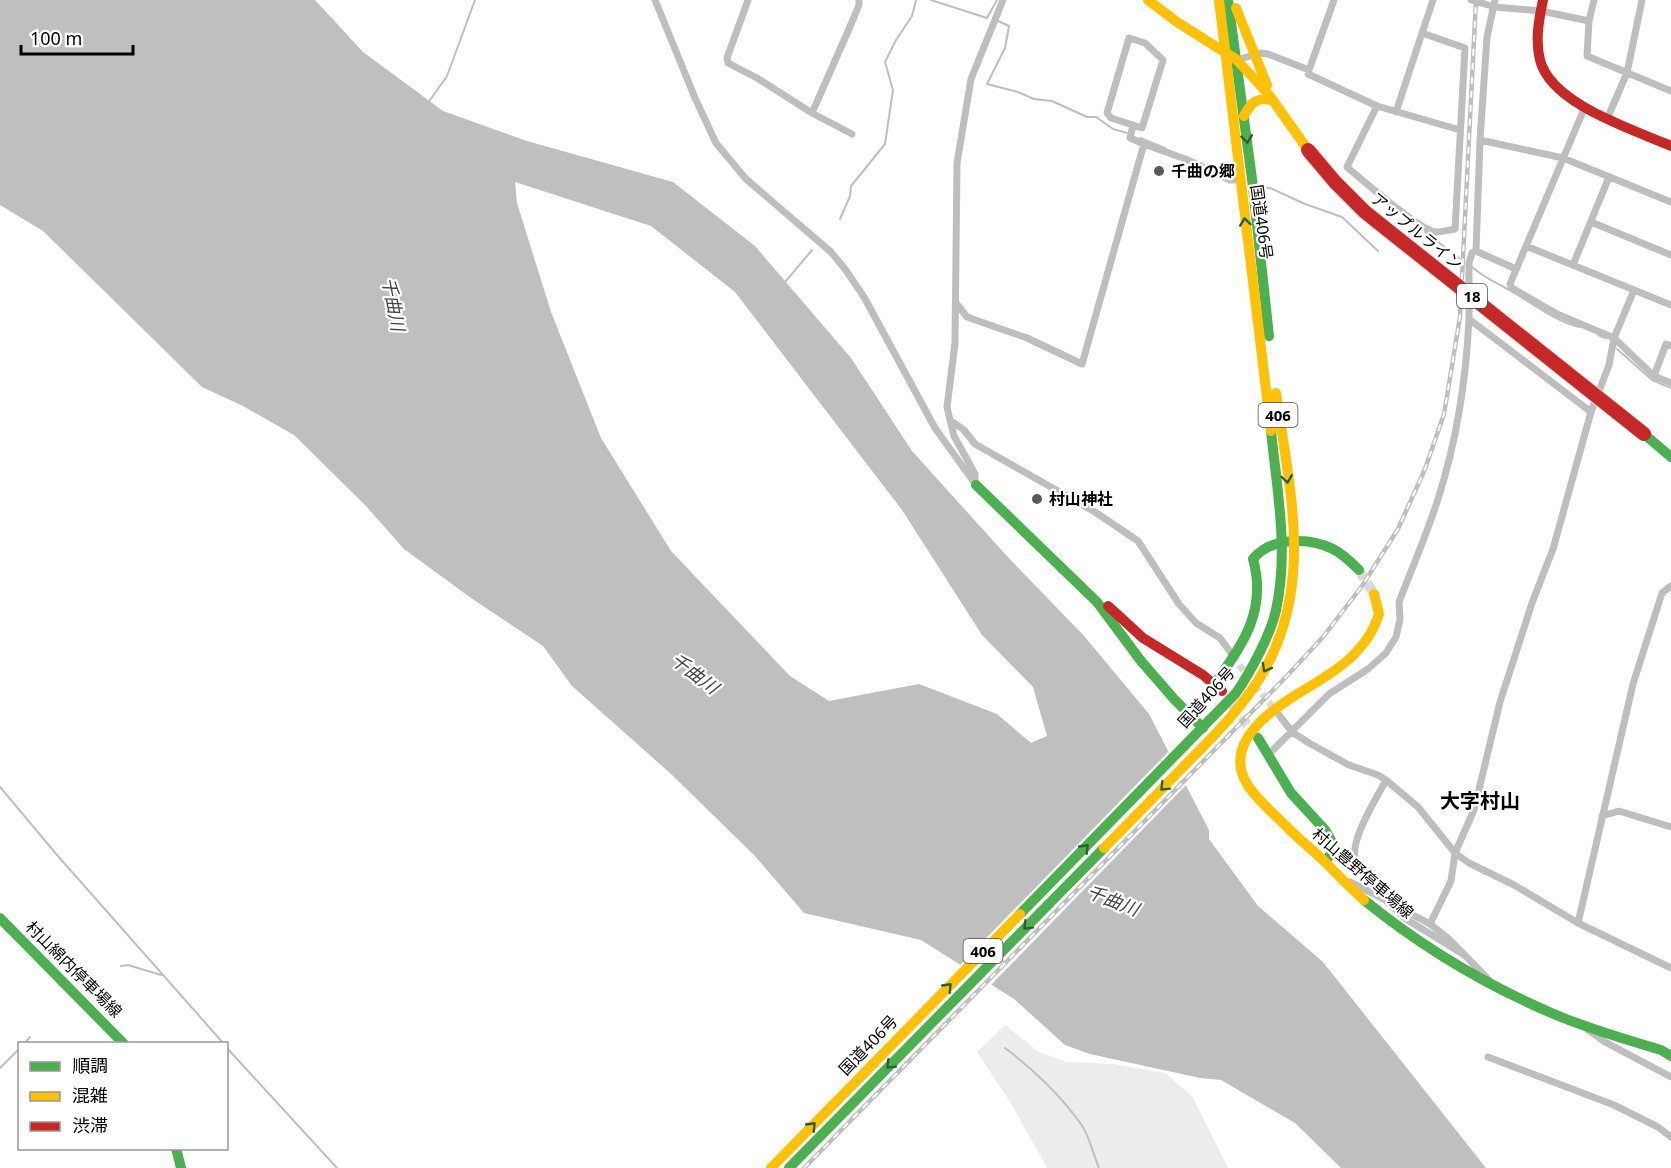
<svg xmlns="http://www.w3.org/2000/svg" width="1671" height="1168" font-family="'Noto Sans','Noto Sans JP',sans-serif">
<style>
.green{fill:#ececec}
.water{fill:#bfbfbf;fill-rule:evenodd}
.pier{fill:#fff}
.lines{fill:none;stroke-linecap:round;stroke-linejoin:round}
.stream{stroke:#bfbfbf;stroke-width:2}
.street-tunnel{stroke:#d9d9d9;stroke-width:7;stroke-dasharray:7 3.5;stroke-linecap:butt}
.secondary-tunnel{stroke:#d9d9d9;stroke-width:10;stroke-dasharray:10 5;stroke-linecap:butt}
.street{stroke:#bebebe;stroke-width:7}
.fast{stroke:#4caf50;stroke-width:10}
.slow{stroke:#ffc107;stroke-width:10}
.jam{stroke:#c62828;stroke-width:10}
.rail-casing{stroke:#bebebe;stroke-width:4.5}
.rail{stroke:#fff;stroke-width:2;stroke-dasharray:7;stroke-linecap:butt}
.jam-bridge-casing{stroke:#dbdbdb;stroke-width:16;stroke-linecap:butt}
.jam-bridge{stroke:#c62828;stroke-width:14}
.oneway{stroke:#2a602c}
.poi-dot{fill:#595959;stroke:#fff;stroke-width:2}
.labels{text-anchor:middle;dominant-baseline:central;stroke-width:4.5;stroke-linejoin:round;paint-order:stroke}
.shield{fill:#fff;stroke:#4c4c4c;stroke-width:1.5}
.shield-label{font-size:15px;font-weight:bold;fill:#000}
.poi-label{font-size:16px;font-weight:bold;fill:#000;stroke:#fff;text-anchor:start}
.street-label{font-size:16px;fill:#000;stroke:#fff}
.water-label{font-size:18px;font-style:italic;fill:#444;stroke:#fff}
.quarter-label{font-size:20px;font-weight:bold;fill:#000;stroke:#fff}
</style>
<rect width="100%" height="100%" fill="#fff"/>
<!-- green -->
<path class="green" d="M1005,1025L1039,1052L1067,1062L1113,1064L1165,1073L1192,1096L1228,1168H1047L1012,1105L977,1052Z"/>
<!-- water -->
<path class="water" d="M0,0H315L363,52L443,111L527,141L673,182L755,246L851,358L912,451L1006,555L1085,637L1149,714L1209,830V839L1258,906L1323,962L1486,1168H1341L1295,1123L1221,1080L1200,1078L1090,1054L1065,1045L1014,999L921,940L804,913L754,855L671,774L572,686L543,646L471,598L404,549L366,506L294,435L243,406L202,387L43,231L0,205ZM515,182L651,226L735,292L902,510L982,635L1033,687L1047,736L1031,743L997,714L919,684L829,701L790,676L671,551L601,438L551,312L517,203Z"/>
<!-- pier -->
<path class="pier" d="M1171,749L1188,783L989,987L958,967Z"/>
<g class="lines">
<!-- stream -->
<path class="stream" d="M931,0L987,18L997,0
M998,21L1009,26L1005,48L987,84L1018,92L1034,99L1052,101L1087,117H1096L1113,129L1127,133
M428,103L447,76L475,0
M1140,138L1165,148
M1260,187L1270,188L1305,204L1342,217L1378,251
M840,219L850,196L851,186L885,144L893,90L885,62L896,40L912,16L916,0
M1425,232L1459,258
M1472,267C1482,276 1492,281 1504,287C1529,300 1551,320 1579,327
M785,282L812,250
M1598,335L1605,338
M1617,349L1652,380L1671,388
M0,787L57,855L224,1044
M121,966L128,965L161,975
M24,1044L30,1037
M226,1047L337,1168
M1005,1048C1032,1068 1061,1096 1081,1124C1090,1137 1093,1154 1099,1168
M0,1068L20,1048"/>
<!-- street-tunnel -->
<path class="street-tunnel" d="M1239,665L1248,677
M1255,686L1277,712"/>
<!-- secondary-tunnel -->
<path class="secondary-tunnel" d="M1359,570L1374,594
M1232,705L1258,738"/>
<!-- street -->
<path class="street" d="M655,0L695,98L716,143L746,179L831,252L845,269L864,297L935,428L976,485
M748,0L727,58L728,63L757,78L812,113L852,134
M1471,0L1495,7L1541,11L1589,21
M1495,0L1487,37L1480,140L1476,251L1472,253L1469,263V319L1591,412
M1594,0L1589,21L1587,56L1671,91
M1422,33L1465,48L1455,229C1450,230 1442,232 1436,232C1421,231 1361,179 1347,167L1377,106L1460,130
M1237,60L1260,53L1268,54L1309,70L1334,0
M1309,70L1308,74L1377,106
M1584,109L1510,284L1512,288L1557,314L1614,338L1654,376L1671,383
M1396,112L1433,0
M812,113L849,29L859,5V0
M1607,119L1627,73L1642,0
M1133,125L1142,128L1163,60L1145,43L1129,38L1107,113L1111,118L1133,125L1130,138L1144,144
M1480,140L1563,158L1671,202
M1591,222L1671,255
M1526,246L1671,305
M1476,251L1516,269
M1573,265L1609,177
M956,303L967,317L1027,338L1082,364L1144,144L1188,160L1230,180H1241
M1654,376L1666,344L1671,346
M950,420L947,407L955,343L957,163L971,79L1003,0
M975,482V474L954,436L950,420L964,430L975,444L1095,512L1138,541L1179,604L1196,623L1220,638L1234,657
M1279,715L1292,732L1309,743L1349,765L1378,775L1386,780L1418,807L1455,853L1469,863L1514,885L1578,923L1671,968
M1269,754L1329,694L1368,669L1386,653L1396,637L1400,619L1399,602C1412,568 1427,534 1438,499C1457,440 1466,381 1469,319
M1386,780C1377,798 1344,847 1358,866C1367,878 1382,882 1388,894L1385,900L1406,919L1466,956
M1602,816L1619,811L1671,827
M1346,882H1350L1372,893L1430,924L1449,939L1488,979
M1578,923L1633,684L1662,593L1671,586
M1430,924L1451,881L1455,853L1474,810L1500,702L1532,603L1553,549L1591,412L1609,365L1614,338L1634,290
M1588,1030L1605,1042L1671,1077
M1488,1057L1614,1105L1658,1127L1671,1137"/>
<!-- fast -->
<path class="fast" d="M1228,0L1252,179L1269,336
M1644,434L1671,457
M976,485L1097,602L1141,661L1174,699L1203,728
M1215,683C1244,644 1267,609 1253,559C1271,537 1309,537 1333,549C1343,554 1351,562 1359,570
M1258,738L1291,793L1325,830L1332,842V852L1325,862
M1364,900C1423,948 1491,988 1561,1017C1593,1030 1627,1040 1661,1050L1671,1056
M1020,914L1236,693C1250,673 1271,634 1276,610C1289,551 1277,490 1271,431
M0,918L124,1044
M176,1148L181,1168
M789,1168L1104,848"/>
<!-- slow -->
<path class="slow" d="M1148,0L1177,22L1237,60L1269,95L1308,150
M1219,0L1271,431
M1236,8L1267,85
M1244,116C1251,102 1258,96 1274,101
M1104,848C1132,820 1159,792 1187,763C1245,705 1286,660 1293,574C1298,514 1284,452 1276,393
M1364,900C1350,888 1338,875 1325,862C1312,849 1297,838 1285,825C1272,812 1257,800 1247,784C1222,742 1272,709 1304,690C1336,671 1367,652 1379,614L1374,594
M771,1168L1020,914"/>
<!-- jam -->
<path class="jam" d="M1543,0C1539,19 1535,40 1540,60C1551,104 1632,129 1671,146
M1108,606L1143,638L1203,675L1222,691"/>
<!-- rail casing -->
<g class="rail-casing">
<path id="rail" d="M804,1168L1285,678L1323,637L1362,586L1398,529L1425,469L1444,414L1460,317L1476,0"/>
</g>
<!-- rail -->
<use href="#rail" class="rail"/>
<!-- jam-bridge casing -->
<g class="jam-bridge-casing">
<path id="jam-bridge" d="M1308,150L1335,182L1365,212L1644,434"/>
</g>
<!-- jam-bridge -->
<use href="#jam-bridge" class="jam-bridge"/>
</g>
<!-- one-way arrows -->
<defs><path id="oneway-chevron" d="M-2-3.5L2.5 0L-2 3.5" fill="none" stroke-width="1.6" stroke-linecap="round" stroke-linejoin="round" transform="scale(1.5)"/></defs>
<g class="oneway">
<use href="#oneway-chevron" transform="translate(1247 139) rotate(83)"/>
<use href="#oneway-chevron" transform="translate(1245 222) rotate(-98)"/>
<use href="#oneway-chevron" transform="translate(1287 479) rotate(82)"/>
<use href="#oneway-chevron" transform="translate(1266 668) rotate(119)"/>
<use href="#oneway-chevron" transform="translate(1164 787) rotate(135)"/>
<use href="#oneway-chevron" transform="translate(1085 848) rotate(-46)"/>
<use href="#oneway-chevron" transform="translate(1027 926) rotate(135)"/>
<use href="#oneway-chevron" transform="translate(948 987) rotate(-46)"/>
<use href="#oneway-chevron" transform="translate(890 1065) rotate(135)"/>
<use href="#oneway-chevron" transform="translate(812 1126) rotate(-46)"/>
</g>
<!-- markers -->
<g class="poi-dot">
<circle cx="1159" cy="171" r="6"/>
<circle cx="1037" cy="499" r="6"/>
</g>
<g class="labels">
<!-- shield labels -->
<g class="shield">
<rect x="1457" y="284" width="30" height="24" rx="4.5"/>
<rect x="1258.5" y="403" width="39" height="24" rx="4.5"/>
<rect x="963.5" y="939" width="39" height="24" rx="4.5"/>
</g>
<g class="shield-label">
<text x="1472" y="296">18</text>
<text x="1278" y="415">406</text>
<text x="983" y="951">406</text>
</g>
<!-- poi labels -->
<g class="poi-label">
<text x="1171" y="171">千曲の郷</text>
<text x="1049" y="499">村山神社</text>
</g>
<!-- street labels -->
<g class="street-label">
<text transform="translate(1262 222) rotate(82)">国道406号</text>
<text transform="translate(1417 231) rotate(39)">アップルライン</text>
<text transform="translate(1206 697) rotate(-48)">国道406号</text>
<text transform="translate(1363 873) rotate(41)">村山豊野停車場線</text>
<text transform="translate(74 969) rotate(45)">村山綿内停車場線</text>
<text transform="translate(868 1045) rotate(-46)">国道406号</text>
</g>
<!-- water labels -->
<g class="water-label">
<text transform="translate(394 304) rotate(79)">千曲川</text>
<text transform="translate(695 673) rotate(37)">千曲川</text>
<text transform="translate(1113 900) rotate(21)">千曲川</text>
</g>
<!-- quarter labels -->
<g class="quarter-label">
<text x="1480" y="800">大字村山</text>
</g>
</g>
<!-- legend -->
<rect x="18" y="1042" width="210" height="108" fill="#ffffff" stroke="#999999" stroke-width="1.5"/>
<rect x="30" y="1062" width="30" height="9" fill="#4caf50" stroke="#999999" stroke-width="1.5"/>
<text x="72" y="1072" font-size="18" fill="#000000">順調</text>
<rect x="30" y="1092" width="30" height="9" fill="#ffc107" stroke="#999999" stroke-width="1.5"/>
<text x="72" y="1102" font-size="18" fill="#000000">混雑</text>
<rect x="30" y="1122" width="30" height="9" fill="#c62828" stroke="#999999" stroke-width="1.5"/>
<text x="72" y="1132" font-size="18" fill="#000000">渋滞</text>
<!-- scale -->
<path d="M21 45v9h112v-9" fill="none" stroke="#000000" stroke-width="3"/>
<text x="30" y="45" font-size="18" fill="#000000" stroke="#ffffff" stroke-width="4.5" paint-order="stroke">100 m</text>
</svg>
